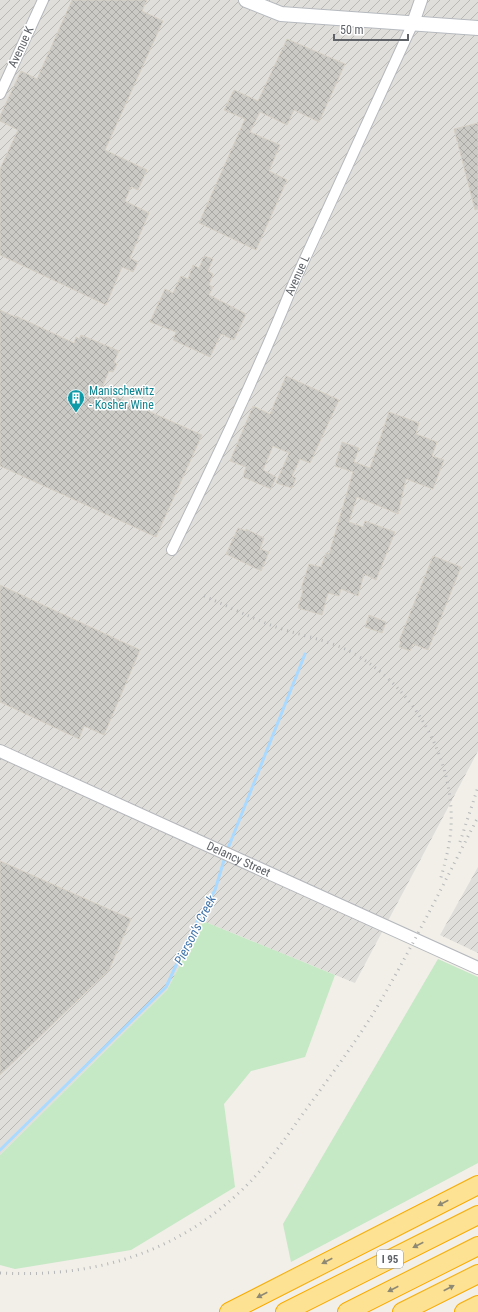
<svg xmlns="http://www.w3.org/2000/svg" width="478" height="1312" font-family="'Roboto Condensed',sans-serif">
<style>
.industrial{fill:url(#industrial-furrows);fill-rule:evenodd}
.green{fill:#c5e8c5}
.lines{fill:none;stroke-linecap:round;stroke-linejoin:round}
.stream{stroke:#aadaff;stroke-width:3}
.building{fill:url(#building-cross-hatch);stroke:#d6d1c6}
.minor-casing{stroke:#b5b8bc;stroke-width:12}
.tertiary-casing{stroke:#b5b8bc;stroke-width:14}
.secondary-casing{stroke:#b6babf;stroke-width:16}
.motorway-casing{stroke:#f9ab00;stroke-width:20}
.minor{stroke:#fff;stroke-width:10}
.tertiary{stroke:#fff;stroke-width:12}
.secondary{stroke:#fff;stroke-width:14}
.motorway{stroke:#fde293;stroke-width:18}
.rail{stroke:#b6b7b8;stroke-width:3;stroke-dasharray:1 5;stroke-linecap:butt}
.oneway{fill:#8e8975}
.labels{text-anchor:middle;dominant-baseline:central;stroke-width:3;stroke-linejoin:round;paint-order:stroke}
.shield{fill:#fff;stroke:#8f9295;stroke-width:1}
.shield-label{font-size:11px;font-weight:bold;fill:#5f6368}
.street-label{font-size:12px;fill:#5f6368;stroke:#fff}
.culture-label{font-size:12px;fill:#0d838f;stroke:#fff;text-anchor:start}
.water-label{font-size:13px;font-style:italic;fill:#4174aa;stroke:#fff}
</style>
<defs>
<pattern id="industrial-furrows" width="10" height="10" patternUnits="userSpaceOnUse"><rect width="10" height="10" fill="#e0deda"/><path d="M-1 1l2-2M0 10L10 0M9 11l2-2" fill="none" stroke="#b9b8b5"/></pattern>
<pattern id="building-cross-hatch" width="8" height="8" patternUnits="userSpaceOnUse"><rect width="8" height="8" fill="#cccac5"/><path d="M0 0l8 8M0 8l8-8" fill="none" stroke="#a9a8a4"/></pattern>
</defs>
<rect width="100%" height="100%" fill="#f1efe8"/>
<!-- industrial -->
<path class="industrial" d="M0,0H478V751L355,983L203,921L167,990L0,1155ZM405,53L275,340L292,287Z
M478,867V953L440,935Z"/>
<!-- green -->
<path class="green" d="M203,921L335,975L305,1057L251,1071L224,1104L235,1187L131,1250L15,1269L0,1265V1155L167,990Z
M438,959L478,977V1163L291,1262L283,1224Z"/>
<g class="lines">
<!-- stream -->
<path class="stream" d="M227,851L305,654
M0,1150L166,987L193,929L215,890L225,857"/>
</g>
<!-- building -->
<path class="building" d="M72,0H147L142,11L163,21L105,150L147,170L138,190L131,187L125,201L149,213L130,258L138,262L133,272L122,267L106,305L0,255V169L18,130L0,121V116L21,71L37,79Z
M287,39L345,64L319,122L294,110L287,125L260,112L250,132L280,145L269,171L287,180L256,250L199,223L245,119L224,110L234,90L258,101Z
M478,123V209L475,210L454,129Z
M204,256L213,259L208,271L213,274L209,285L213,287L209,295L246,314L234,340L221,334L210,357L173,340L176,332L150,322L165,289L173,293L181,276L188,279L193,265L199,268Z
M0,310L15,317L16,316L74,343L76,337L79,339L81,335L119,351L114,362L117,364L113,372L109,371L101,390L202,435L156,537L0,466Z
M286,376L339,400L310,463L300,459L292,476L296,478L292,488L276,483L289,453L273,446L263,470L276,477L271,489L243,477L246,467L230,461L253,406L270,414Z
M389,412L419,423L416,434L437,442L432,456L444,460L433,489L406,479L398,514L357,497L349,522L363,527L365,521L395,532L376,580L364,574L358,596L341,589L339,596L328,593L322,615L298,608L303,590L301,589L309,564L321,567L326,553L329,554L353,472L335,466L342,442L359,448L354,462L370,468Z
M238,528L246,531V529L264,538L260,549L269,552L261,571L226,554Z
M433,556L461,567L428,650L413,644L410,651L399,647L401,642L399,641Z
M0,585L140,650L104,735L84,726L79,739L0,702Z
M369,615L386,622L382,633L365,627Z
M0,861L131,919L109,970L0,1075Z"/>
<g class="lines">
<!-- minor casing -->
<g class="minor-casing">
<g id="minor">
<path d="M0,94L43,0"/>
<path id="s1" d="M172,550C214,463 256,376 292,287L413,23"/>
</g>
</g>
<!-- tertiary casing -->
<g class="tertiary-casing">
<g id="tertiary">
<path d="M413,23L421,0"/>
<path id="s2" d="M0,751L478,968"/>
</g>
</g>
<!-- secondary casing -->
<g class="secondary-casing">
<path id="secondary" d="M246,0L281,14L478,28"/>
</g>
<!-- motorway casing -->
<g class="motorway-casing">
<path id="motorway" d="M229,1312L478,1185
M285,1312L478,1215
M347,1312L478,1246
M402,1312L478,1274
M464,1312L478,1305"/>
</g>
<!-- minor -->
<use href="#minor" class="minor"/>
<!-- tertiary -->
<use href="#tertiary" class="tertiary"/>
<!-- secondary -->
<use href="#secondary" class="secondary"/>
<!-- motorway -->
<use href="#motorway" class="motorway"/>
<!-- rail -->
<path class="rail" d="M204,596C228,606 251,618 276,627C299,635 323,639 345,649C410,680 455,756 451,827C450,845 445,863 440,881
M460,842L478,787
M0,1273C95,1278 180,1253 249,1183C274,1157 294,1125 316,1096C338,1065 361,1035 380,1002C415,942 446,879 478,817"/>
</g>
<!-- one-way arrows -->
<defs><path id="oneway-solid" d="M-6-.8H1V-3.2L6.5 0L1 3.2V.8H-6Z"/></defs>
<g class="oneway">
<use href="#oneway-solid" transform="translate(443 1203) rotate(153)"/>
<use href="#oneway-solid" transform="translate(418 1245) rotate(153)"/>
<use href="#oneway-solid" transform="translate(327 1261) rotate(153)"/>
<use href="#oneway-solid" transform="translate(449 1288) rotate(-27)"/>
<use href="#oneway-solid" transform="translate(393 1289) rotate(153)"/>
<use href="#oneway-solid" transform="translate(262 1295) rotate(153)"/>
</g>
<!-- icons -->
<defs>
<g id="building-pin" transform="scale(0.9)"><path d="M0 17L-7.5 6A9.5 9.5 0 1 1 7.5 6Z" fill="#0f9aa8" stroke="#fff"/><path d="M-4-6H4V6H1V3H-1V6H-4ZM-2.5-4.3h1.7v1.8h-1.7ZM.8-4.3h1.7v1.8H.8ZM-2.5-1h1.7V.8h-1.7ZM.8-1h1.7V.8H.8Z" fill="#fff"/></g>
</defs>
<g fill-rule="evenodd">
<use href="#building-pin" x="76" y="398"/>
</g>
<g class="labels">
<!-- shield labels -->
<rect class="shield" x="377" y="1250" width="26" height="18" rx="3"/>
<g class="shield-label">
<text x="390" y="1259">I 95</text>
</g>
<!-- street labels -->
<g class="street-label">
<text transform="translate(21 47) rotate(-65)">Avenue K</text>
<text stroke="none"><textPath href="#s1" startOffset="302">Avenue L</textPath></text>
<text stroke="none"><textPath href="#s2" startOffset="262">Delancy Street</textPath></text>
</g>
<!-- culture labels -->
<g class="culture-label">
<text x="89" y="391">Manischewitz<tspan x="89" dy="14">- Kosher Wine</tspan></text>
</g>
<!-- water labels -->
<g class="water-label">
<text transform="translate(195 930) rotate(-63)">Pierson's Creek</text>
</g>
</g>
<!-- scale -->
<path d="M334 34v6h74v-6" fill="none" stroke="#5f6368" stroke-width="2"/>
<text x="340" y="34" font-size="12" fill="#5f6368" stroke="#ffffff" stroke-width="3" paint-order="stroke">50 m</text>
</svg>
